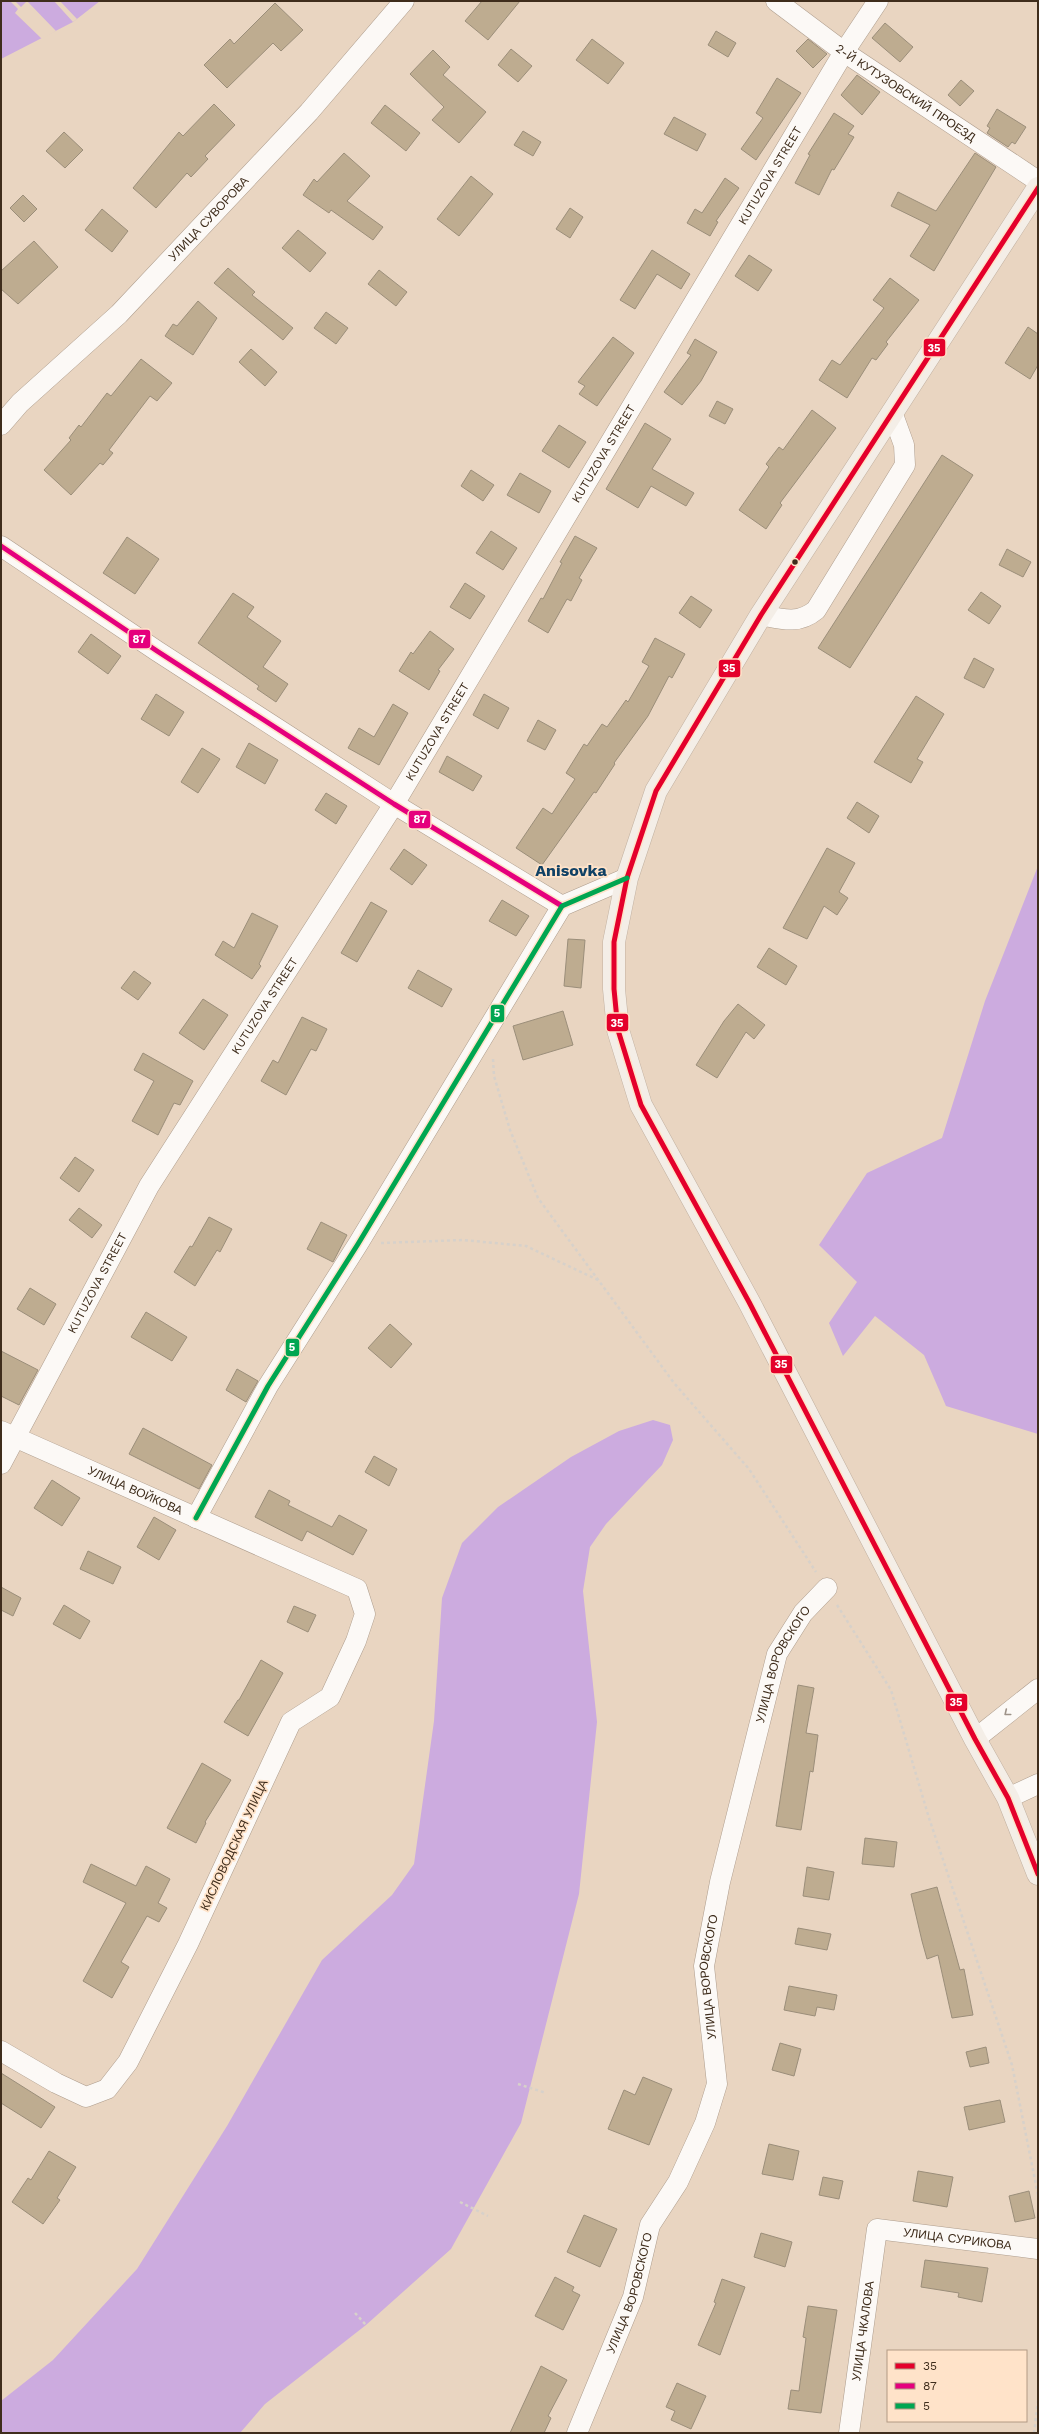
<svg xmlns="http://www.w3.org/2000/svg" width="1039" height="2434" font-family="'Work Sans',sans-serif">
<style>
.water{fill:#ccabdf}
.pier{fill:#e9d5c1}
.building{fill:#beac90;stroke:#9b8e7a}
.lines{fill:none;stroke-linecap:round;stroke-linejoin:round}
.minor-casing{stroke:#ae9d8d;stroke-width:21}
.major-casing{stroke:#c1b0a0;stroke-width:23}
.path{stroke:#d7d1ca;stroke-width:2.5;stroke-dasharray:3 3;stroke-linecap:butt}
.minor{stroke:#fcf9f6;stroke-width:20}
.major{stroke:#f4eee7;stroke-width:22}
.bus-1-casing{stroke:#ffe3c9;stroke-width:8}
.bus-2-casing{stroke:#ffe3c9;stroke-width:8}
.bus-3-casing{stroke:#ffe3c9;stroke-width:8}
.bus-1{stroke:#e4002b;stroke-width:5}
.bus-2{stroke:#e5007d;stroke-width:5}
.bus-3{stroke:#00a651;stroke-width:5}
.oneway{stroke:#9e9389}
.bus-dot{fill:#3f2d1c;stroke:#ffe3c9;stroke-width:1.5}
.labels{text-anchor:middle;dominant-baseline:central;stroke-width:3.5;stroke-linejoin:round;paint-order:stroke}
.street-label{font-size:12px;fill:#3f2d1c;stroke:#ffe3c9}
.district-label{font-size:16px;font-weight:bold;fill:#104165;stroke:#ffe3c9}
.line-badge{stroke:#ffe3c9;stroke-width:1.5}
.badge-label{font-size:11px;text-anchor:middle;font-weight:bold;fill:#fff}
</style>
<rect width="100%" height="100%" fill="#e9d5c1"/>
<!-- water -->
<path class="water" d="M1,1H100L73,22L1,59Z
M1038,866V1434L946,1406L924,1355L875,1316L843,1356L829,1323L857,1282L819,1245L867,1173L942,1138L985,1001Z
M653,1420L670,1425L673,1440L662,1465L606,1524L590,1547L583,1591L597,1722L579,1894L521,2123L451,2249L366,2325L265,2404L240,2433H1V2401L53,2360L137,2269L227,2126L322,1960L392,1895L414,1864L434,1721L442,1598L462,1543L498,1507L571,1457L619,1431Z"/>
<!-- pier -->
<path class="pier" d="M10,1H15L21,7L27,1L56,31L42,39L15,13L18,9Z
M54,1H60L77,19L73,22Z"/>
<!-- building -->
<path class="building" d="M482,1H520L488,40L465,21Z
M275,3L303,30L281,51L273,43L227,88L204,65L230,39L234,44Z
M885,23L913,47L900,62L872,38Z
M716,31L736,43L728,57L708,45Z
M592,39L624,63L608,84L576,60Z
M808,39L827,54L813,68L796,51Z
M511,49L532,66L518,82L498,65Z
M433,50L450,67L443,75L486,112L459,143L432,120L444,107L410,74Z
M857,75L880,92L862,115L841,95Z
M777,78L801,93L756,160L741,149L763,118L756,113Z
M961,80L974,91L960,106L948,95Z
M214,104L235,125L205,156L208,159L191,177L187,173L156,208L133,188L179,132L183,136Z
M385,105L420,133L406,151L371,123Z
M997,109L1026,127L1015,144L1012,142L1008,147L987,133L990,128L987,126Z
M834,113L854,126L848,134L854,137L834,170L832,169L819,195L795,183L810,155L808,154Z
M674,117L706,134L697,151L664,134Z
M523,131L541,142L533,156L514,145Z
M64,132L83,150L65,168L46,151Z
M344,153L370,176L347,201L383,227L373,240L331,210L329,213L303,195L314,179L317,182Z
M975,153L996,167L934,271L910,256L930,225L891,206L898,192L936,211Z
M471,176L493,194L459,236L437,219Z
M725,178L739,188L716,221L718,222L710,236L687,223L695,209L702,213Z
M23,195L37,209L24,222L10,208Z
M570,208L583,217L570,238L556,229Z
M102,209L128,231L112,252L85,230Z
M298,230L326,253L310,272L282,248Z
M34,241L58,267L18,304L1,289V271Z
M652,250L690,274L681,289L657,274L635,309L620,300Z
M749,255L772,270L758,291L735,276Z
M228,268L255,292L252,295L293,328L283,340L214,283Z
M379,270L407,292L396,306L368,284Z
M890,278L919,300L886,342L888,344L876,360L872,358L847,398L819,380L832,360L840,365L884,308L873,300Z
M198,301L217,318L193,355L165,336L173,324L177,326Z
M326,312L348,328L336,344L314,328Z
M1028,327L1038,334V365L1030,379L1005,363Z
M613,337L634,353L597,406L579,394L585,386L578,382Z
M695,339L717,352L701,381L682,405L664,392L691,355L687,353Z
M251,349L277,372L265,386L239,362Z
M141,359L172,383L157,401L150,396L109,450L113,453L103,465L100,463L71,495L44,470L71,440L69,438L79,425L81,427L107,393L111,396Z
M717,401L733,409L725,424L709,416Z
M812,410L836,428L780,503L782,505L766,529L739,510L769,467L766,464L779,447L783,450Z
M645,423L671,439L652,469L694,493L686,506L651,486L638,508L606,489Z
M559,425L586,442L569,468L542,451Z
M942,455L973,475L850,668L818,648Z
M471,470L494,485L483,501L461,486Z
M520,473L551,491L539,513L507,495Z
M491,531L517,548L503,570L476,553Z
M575,536L597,548L579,578L582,580L571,601L567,599L548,633L528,621L541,598L543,599L562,563L560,562Z
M127,537L159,559L135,594L103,573Z
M1007,549L1031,562L1023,577L999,565Z
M465,583L485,596L470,619L450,607Z
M981,592L1001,606L989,624L968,610Z
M233,593L254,607L247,617L281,641L263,667L288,684L276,702L257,689L259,686L198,643Z
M691,596L712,610L700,628L679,613Z
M430,631L454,649L438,670L440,671L429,690L399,671L411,652L413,654Z
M91,634L121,656L108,674L78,652Z
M655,638L685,654L672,678L669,676L648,716L614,763L615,764L596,793L594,792L542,865L516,848L543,808L552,814L575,779L566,773L584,744L587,746L602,724L607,727L626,700L628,702L649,666L642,662Z
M974,658L994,669L984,688L964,678Z
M156,694L184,712L169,736L141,719Z
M484,694L509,708L498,729L473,715Z
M916,696L944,714L917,759L923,762L911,783L874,762Z
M393,704L408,713L379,765L348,748L359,728L374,737Z
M538,720L556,730L545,750L527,741Z
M249,743L278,760L265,784L236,767Z
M202,748L220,759L198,793L181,782Z
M447,756L482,776L473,791L439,772Z
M326,793L347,806L336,824L315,810Z
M857,802L879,816L869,833L847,818Z
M827,848L855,863L839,892L848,898L837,915L824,906L807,939L783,928Z
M404,849L427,865L412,885L390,869Z
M502,900L529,916L516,936L489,921Z
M371,902L387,911L357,962L341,953Z
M252,913L278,926L259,964L261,966L252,979L215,955L223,941L234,948Z
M568,939L585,940L581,988L564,986Z
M769,948L797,966L786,985L757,967Z
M418,970L452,989L442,1007L408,988Z
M134,971L151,983L138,1000L121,988Z
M203,999L228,1015L204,1050L179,1033Z
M738,1004L765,1025L754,1039L746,1032L717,1078L696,1065L724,1021Z
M563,1011L573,1045L523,1060L513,1026Z
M302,1017L327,1029L316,1051L311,1049L286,1095L261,1081L273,1060L278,1063Z
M143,1053L193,1081L180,1105L174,1103L158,1135L132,1121L154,1081L134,1070Z
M75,1157L94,1170L79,1192L60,1178Z
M79,1208L102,1225L92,1238L69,1220Z
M209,1217L232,1229L220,1252L217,1250L195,1286L174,1272L190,1246L192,1247Z
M321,1222L347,1235L333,1262L307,1249Z
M30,1288L56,1304L44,1325L17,1309Z
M146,1312L187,1337L172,1361L131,1337Z
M390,1324L412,1344L391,1368L368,1348Z
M1,1351L38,1370L19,1405L1,1396Z
M237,1369L258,1381L246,1402L226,1390Z
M143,1428L212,1465L199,1489L129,1454Z
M374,1456L397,1469L389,1486L365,1472Z
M52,1480L80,1498L62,1526L34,1508Z
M269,1490L290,1501L288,1505L332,1527L339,1515L367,1530L353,1555L307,1531L302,1541L255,1517Z
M154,1517L176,1530L159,1560L137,1547Z
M88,1551L121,1567L113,1584L80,1569Z
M1,1587L21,1598L13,1616L1,1610Z
M64,1605L90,1621L80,1639L53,1624Z
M294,1606L316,1615L308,1632L287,1622Z
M261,1660L283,1673L248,1736L224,1722L238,1700H239Z
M798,1685L814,1688L806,1733L818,1735L813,1772L810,1771L801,1830L776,1826Z
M202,1763L231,1780L205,1822L206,1823L196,1843L167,1828Z
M865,1838L897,1842L894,1867L862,1864Z
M91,1864L136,1886L146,1866L170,1879L158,1903L167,1908L159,1922L147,1916L121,1962L129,1967L112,1998L83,1981L126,1903L83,1882Z
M807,1867L834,1872L829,1900L803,1896Z
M937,1887L960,1970L964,1969L973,2015L952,2018L938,1955L927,1959L922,1941L911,1894Z
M798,1928L831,1934L827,1950L795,1944Z
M789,1986L837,1995L834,2010L817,2007L815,2016L784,2010Z
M780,2043L801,2049L794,2076L772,2070Z
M986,2047L989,2063L970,2067L966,2052Z
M1,2073L55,2107L41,2128L1,2103Z
M643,2077L672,2089L649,2145L608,2129L624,2090L635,2095Z
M1000,2100L1005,2122L969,2130L964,2107Z
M769,2144L799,2151L793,2180L762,2174Z
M49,2151L76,2167L57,2198L60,2200L43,2224L12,2202L28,2178L31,2180Z
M918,2171L953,2177L947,2207L913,2201Z
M823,2177L843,2181L839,2199L819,2195Z
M1029,2191L1035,2218L1015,2222L1009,2196Z
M584,2215L617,2229L600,2267L567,2252Z
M761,2233L792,2242L785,2267L754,2257Z
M925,2260L988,2268L982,2302L958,2297L959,2293L921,2287Z
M555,2277L574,2287L572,2291L580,2295L563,2330L535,2316Z
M722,2279L745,2287L720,2355L698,2345L716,2303L714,2302Z
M808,2306L837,2310L821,2413L788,2409L791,2390L799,2391L806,2338L803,2337Z
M541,2366L567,2380L548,2416L551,2418L544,2433H510Z
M677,2383L706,2396L691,2429L671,2420L675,2411L666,2407Z"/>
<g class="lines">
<!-- minor casing -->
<g class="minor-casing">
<g id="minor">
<path id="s1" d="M776,1L844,52L1038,181"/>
<path id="s2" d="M1,425L20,403L119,314L309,112L404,1"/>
<path d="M1,546L157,651L394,804L562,906"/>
<path d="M761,615C781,619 798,625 816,610L905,465L904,445L892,412"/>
<path id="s3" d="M1,1431L357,1589L365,1614L356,1641L330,1697L291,1722L188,1944L128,2062L107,2089L86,2097L56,2083L1,2051"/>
<path id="s4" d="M1,1464L149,1186L394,804L844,52L878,1"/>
<path d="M196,1518L268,1386L358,1244L562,906L627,878"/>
<path d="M975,1739L1038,1689"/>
<path d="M1008,1798L1038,1784"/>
<path id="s5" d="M577,2433L633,2297L650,2225L678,2182L705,2123L717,2084L704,1966L720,1882L777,1654L803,1613L827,1588"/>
<path id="s6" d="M849,2433L877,2229L1038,2249"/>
</g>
</g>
<!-- major casing -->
<g class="major-casing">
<path id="major" d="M1038,188L761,615L656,791L627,878L614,942V989L618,1030L641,1105L749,1302L975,1739L1008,1798L1038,1874"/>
</g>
<!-- path -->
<path class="path" d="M493,1059L494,1076L510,1130L538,1198L674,1383L749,1469L816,1572
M381,1243L463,1240L526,1246L598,1280
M837,1605L891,1690L929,1818L1012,2065L1038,2195
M518,2084L546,2093
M460,2202L488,2216
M355,2313L366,2325
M1034,2433L1038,2401"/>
<!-- minor -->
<use href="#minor" class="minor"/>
<!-- major -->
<use href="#major" class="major"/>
<!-- bus-1 casing -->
<g class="bus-1-casing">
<path id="bus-1" d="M1038,188L761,615L656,791L627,878L614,942V989L618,1030L641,1105L749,1302L975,1739L1008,1798L1038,1874"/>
</g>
<!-- bus-2 casing -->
<g class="bus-2-casing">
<path id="bus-2" d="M1,546L157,651L394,804L562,906"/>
</g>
<!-- bus-3 casing -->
<g class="bus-3-casing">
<path id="bus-3" d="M196,1518L268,1386L358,1244L562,906L627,878"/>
</g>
<!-- bus-1 -->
<use href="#bus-1" class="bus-1"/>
<!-- bus-2 -->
<use href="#bus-2" class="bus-2"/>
<!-- bus-3 -->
<use href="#bus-3" class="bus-3"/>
</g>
<!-- one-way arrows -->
<defs><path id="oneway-chevron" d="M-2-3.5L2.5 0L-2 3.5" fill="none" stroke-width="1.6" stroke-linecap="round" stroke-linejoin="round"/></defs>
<use class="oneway" href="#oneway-chevron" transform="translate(1007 1713) rotate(141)"/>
<!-- markers -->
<circle class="bus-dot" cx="795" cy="562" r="3.5"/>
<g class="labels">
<!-- street labels -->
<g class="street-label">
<text stroke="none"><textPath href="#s1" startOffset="159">2-Й КУТУЗОВСКИЙ ПРОЕЗД</textPath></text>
<text stroke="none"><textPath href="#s4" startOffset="1501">KUTUZOVA STREET</textPath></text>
<text stroke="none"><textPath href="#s2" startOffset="293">УЛИЦА СУВОРОВА</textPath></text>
<text stroke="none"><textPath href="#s4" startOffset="1177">KUTUZOVA STREET</textPath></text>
<text stroke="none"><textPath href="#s4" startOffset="853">KUTUZOVA STREET</textPath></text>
<text stroke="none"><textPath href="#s4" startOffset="529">KUTUZOVA STREET</textPath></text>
<text stroke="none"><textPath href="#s4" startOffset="205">KUTUZOVA STREET</textPath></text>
<text stroke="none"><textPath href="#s3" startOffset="147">УЛИЦА ВОЙКОВА</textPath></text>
<text stroke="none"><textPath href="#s5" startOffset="810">УЛИЦА ВОРОВСКОГО</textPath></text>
<text transform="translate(234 1845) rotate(-65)">КИСЛОВОДСКАЯ УЛИЦА</text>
<text stroke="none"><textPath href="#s5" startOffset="486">УЛИЦА ВОРОВСКОГО</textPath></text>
<text stroke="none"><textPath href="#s6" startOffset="287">УЛИЦА СУРИКОВА</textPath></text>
<text stroke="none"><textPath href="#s5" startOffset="150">УЛИЦА ВОРОВСКОГО</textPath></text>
<text stroke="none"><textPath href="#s6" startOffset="103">УЛИЦА ЧКАЛОВА</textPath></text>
</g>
<!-- district labels -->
<g class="district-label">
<text x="571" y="870">Anisovka</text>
</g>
</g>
<g class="line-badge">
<rect x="923" y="338" width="23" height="19" rx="4" fill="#e4002b"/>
<rect x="128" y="629" width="23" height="20" rx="4" fill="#e5007d"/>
<rect x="718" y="659" width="23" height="19" rx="4" fill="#e4002b"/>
<rect x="408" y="810" width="23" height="19" rx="4" fill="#e5007d"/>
<rect x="490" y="1004" width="15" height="19" rx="4" fill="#00a651"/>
<rect x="606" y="1013" width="23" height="19" rx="4" fill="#e4002b"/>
<rect x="285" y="1338" width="15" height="19" rx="4" fill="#00a651"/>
<rect x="770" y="1355" width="23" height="19" rx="4" fill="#e4002b"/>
<rect x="945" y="1693" width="23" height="19" rx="4" fill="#e4002b"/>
</g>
<g class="badge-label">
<text x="934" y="352">35</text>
<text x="139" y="643">87</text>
<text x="729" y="672">35</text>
<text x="420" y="823">87</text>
<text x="497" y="1017">5</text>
<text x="617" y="1027">35</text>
<text x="292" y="1351">5</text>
<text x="781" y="1368">35</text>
<text x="956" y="1706">35</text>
</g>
<!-- border -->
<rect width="1039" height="2434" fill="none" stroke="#3f2d1c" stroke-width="4"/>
<!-- legend -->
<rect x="887" y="2350" width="140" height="72" fill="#ffe3c9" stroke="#b29a84"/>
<rect x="895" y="2363" width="20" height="6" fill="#e4002b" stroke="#b29a84"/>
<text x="923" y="2370" font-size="12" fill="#3f2d1c">35</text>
<rect x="895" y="2383" width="20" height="6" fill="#e5007d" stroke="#b29a84"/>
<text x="923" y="2390" font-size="12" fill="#3f2d1c">87</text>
<rect x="895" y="2403" width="20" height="6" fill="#00a651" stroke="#b29a84"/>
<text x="923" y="2410" font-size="12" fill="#3f2d1c">5</text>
</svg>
